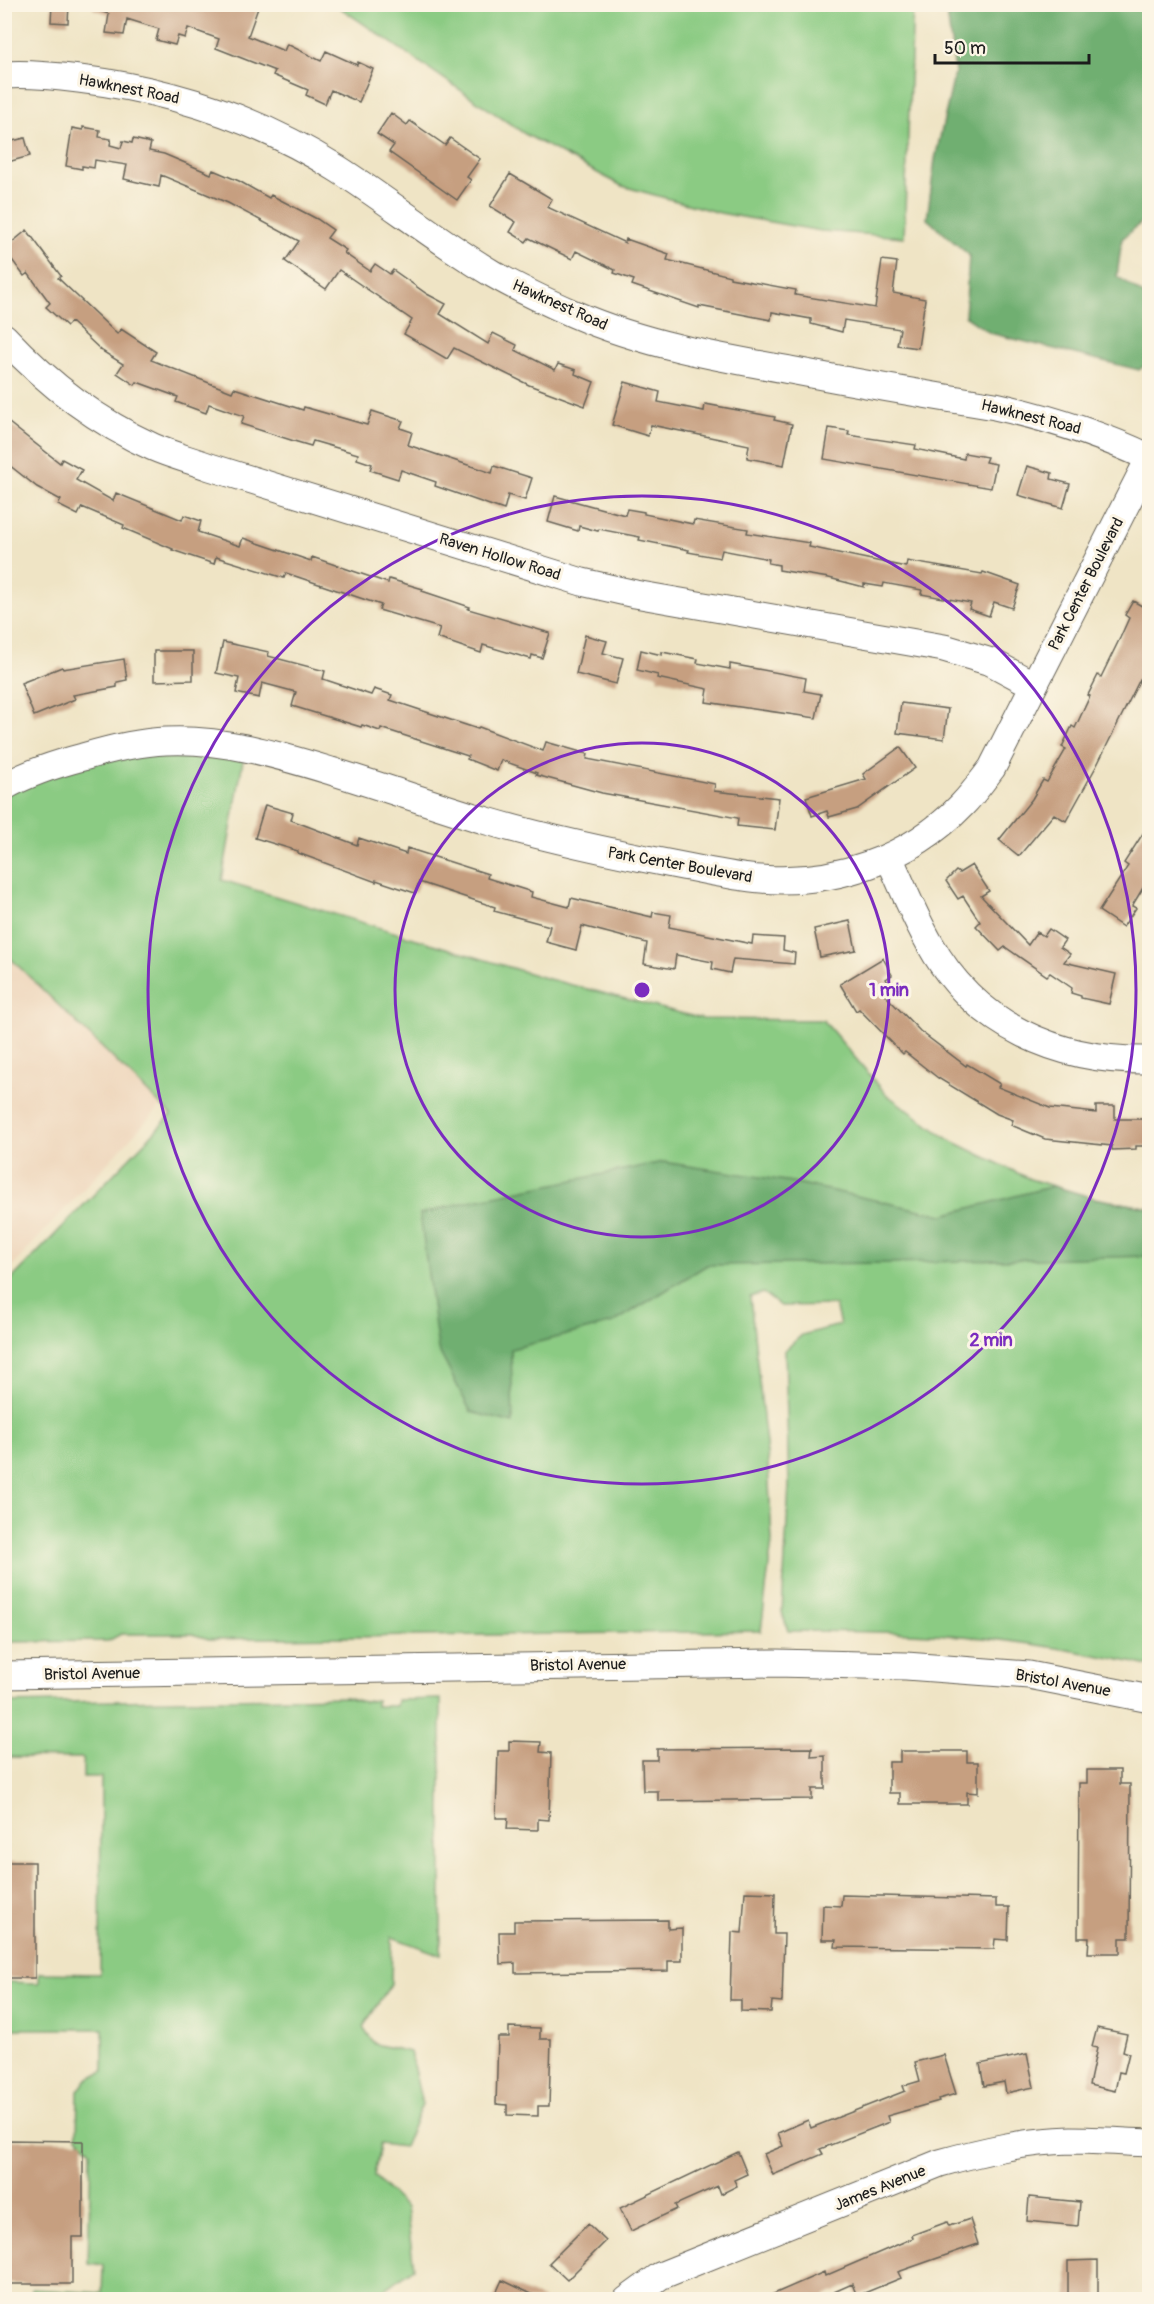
<svg xmlns="http://www.w3.org/2000/svg" width="1154" height="2304" font-family="Pangolin,sans-serif">
<style>
.built{fill:#eed6bb}
.green{fill:#8bcb83;stroke:#547450;stroke-width:1.5}
.forest{fill:#70af71;stroke:#466646;stroke-width:1.5}
.building{fill:#c69f80}
.lines{fill:none;stroke-linecap:round;stroke-linejoin:round}
.minor-casing{stroke:#666257;stroke-width:29}
.minor{stroke:#fff;stroke-width:27}
.ring{fill:none;stroke:#7b2cbf;stroke-width:3}
.labels{text-anchor:middle;dominant-baseline:central;stroke-width:6;stroke-linejoin:round;paint-order:stroke}
.street-label{font-size:16px;fill:#1c1c1c;stroke:#fcf5e5}
.centre{fill:#7b2cbf;stroke:#fcf5e5;stroke-width:3}
.ring-label{font-size:18px;text-anchor:middle;font-weight:bold;fill:#7b2cbf;stroke:#fcf5e5;stroke-width:6;stroke-linejoin:round;paint-order:stroke}
</style>
<rect width="100%" height="100%" fill="#fcf5e5"/>
<filter id="ink" filterUnits="userSpaceOnUse"><feTurbulence type="fractalNoise" baseFrequency=".0167" numOctaves="2"/><feDisplacementMap in="SourceGraphic" scale="12" xChannelSelector="R" yChannelSelector="G"/><feConvolveMatrix kernelMatrix="1 2 1 2 8 2 1 2 1" color-interpolation-filters="sRGB"/></filter>
<filter id="wash" filterUnits="userSpaceOnUse"><feTurbulence type="fractalNoise" baseFrequency=".008" numOctaves="4" result="noise"/><feDisplacementMap in="SourceGraphic" scale="24" xChannelSelector="R" yChannelSelector="G"/><feGaussianBlur stdDeviation="1.35" result="paint"/><feColorMatrix in="noise" values="0 0 0 0 0 0 0 0 0 0 0 0 0 0 0 0 0 1.4 0 .05"/><feComposite in="paint" operator="in"/></filter>
<g filter="url(#wash)">
<rect width="100%" height="100%" fill="#efe4c5"/>
<!-- built -->
<path class="built" d="M4,928L174,1091L5,1274H4Z"/>
<!-- green -->
<path class="green" d="M336,5H913L904,237L821,231L720,213L622,186L525,134Z
M245,749L222,880L545,978L703,1019L823,1020L886,1094L948,1139L1030,1179L1094,1198L1149,1208V1666C1103,1656 1056,1647 1009,1641C936,1631 861,1632 788,1631L782,1612L789,1485L785,1350L802,1335L840,1325L835,1305L780,1306L763,1293L750,1297L768,1463L772,1541L761,1631L209,1639L192,1634H121L108,1641L5,1642L4,1287L171,1115L5,953V787L81,758Z
M346,1697L364,1702L376,1700V1706H396L397,1700L441,1699V1955L392,1937L391,1984L363,2027L375,2044L410,2052L422,2104L404,2147L380,2144L374,2176L406,2208L414,2268L372,2299L31,2300L32,2289L102,2293L103,2265L88,2263L91,2151L77,2137L78,2091L86,2080L103,2071V2029H4L5,1982L39,1983V1973L100,1974L101,1777H83V1758L5,1757L4,1703Z"/>
<!-- forest -->
<path class="forest" d="M946,5H1149V216L1122,239L1117,276L1149,299V362L1139,370L990,333L965,316L969,255L927,219L935,159L955,72Z
M663,1162L792,1182L943,1215L1053,1186L1094,1198L1149,1208V1256L889,1263L707,1265L613,1323L511,1349L513,1423L471,1412L438,1349L420,1214L470,1201Z"/>
<g id="blocks">
<!-- building -->
<path class="building" d="M52,4H69L68,23L51,22Z
M93,4H249L258,8L248,36L284,51L287,44L321,61L326,51L357,65L358,62L373,69L359,102L331,90L325,104L306,95L308,90L273,75L275,71L216,48L219,39L188,28L185,38L178,36L175,45L156,40L159,29L127,19L124,35L106,33L109,14L93,9Z
M391,113L407,125L410,121L445,145L450,138L480,159L467,177L471,180L457,200L389,152L394,145L377,134Z
M83,127L100,130L99,137L111,139L110,145L121,148L123,141L132,143L133,139L151,143L149,151L164,154L211,174L213,170L239,181L269,198L271,195L317,219L333,230L327,238L346,250L344,253L370,271L375,264L390,274L393,270L427,294L446,304L440,314L488,344L493,333L517,345L515,350L555,370L558,364L576,370L575,374L594,382L585,406L529,385L454,348L447,359L404,334L412,320L339,270L326,289L285,261L299,241L228,203L161,175L159,187L124,179L127,165L95,160L94,168L82,166V169L66,166L72,128L83,130Z
M25,138L30,156L4,163V143Z
M510,174L552,199L547,207L625,243L626,239L669,254L667,260L730,276V278L796,290L795,295L875,308L882,260L897,262L893,293L925,299L918,348L897,345L900,329L844,320L842,332L811,324V319L772,312L771,320L699,306V308L632,285L634,280L614,273L615,270L576,251L572,259L529,238L526,242L510,232L516,222L490,206Z
M27,230L61,276L58,278L117,334L121,329L156,352L151,360L232,392L234,388L303,410L304,407L367,425L372,411L403,421L400,428L412,432L408,445L492,473L494,466L532,478L525,500L508,495L504,510L435,486L436,482L401,470L398,479L370,470L372,464L357,459L358,454L313,441L311,446L294,441L241,424L244,416L209,404L206,413L176,402L178,397L137,382L135,385L117,373L123,364L102,351L71,322L67,326L46,307L50,303L28,273L24,276L4,249Z
M625,382L660,392L658,402L704,411L705,404L775,417L774,420L792,424L784,465L747,458L749,445L651,425L648,436L612,425Z
M4,419L60,463L62,459L82,470L76,480L113,501L116,493L182,520L184,515L201,521L198,532L240,546L243,538L311,561L312,557L388,583L389,579L423,589L422,591L470,607L468,609L550,633L542,658L532,655L531,659L483,645L481,653L437,638L440,628L379,610L381,605L286,573L284,578L216,557L214,564L172,550L173,549L123,528L124,525L82,507L78,515L58,505L61,500L37,487L4,461Z
M829,428L849,431L848,435L916,445L915,449L964,459L965,453L987,457L985,462L996,464L991,488L824,459Z
M1027,466L1052,473L1051,479L1070,484L1063,508L1018,495Z
M555,496L625,515L627,509L644,512V514L693,524L694,520L748,529L747,533L810,543L809,547L906,567L907,561L982,574L983,572L1020,585L1012,608L994,602L989,616L969,609L971,603L921,594L922,590L884,583L883,587L864,584V587L829,578L779,570V565L768,563L769,559L722,550L720,558L688,552L689,550L639,540L640,537L599,529L598,531L579,526L578,531L548,522Z
M1133,601L1149,610V661L1097,765L1066,821L1054,814L1019,856L999,840L1032,799L1043,780L1047,782L1066,749L1062,747L1072,726L1075,728L1090,696L1088,695L1098,675L1101,677L1120,638L1129,618L1125,615Z
M585,635L607,641L603,653L623,658L616,684L576,674Z
M223,642L269,652L268,656L325,671L323,679L371,695L374,689L392,695L390,700L478,729L479,727L543,751L546,742L588,754L587,759L715,784L714,791L779,798L775,830L737,826L738,818L602,793L536,775L537,773L501,760L497,771L467,759L468,756L381,728L380,731L362,725L361,727L292,706L296,692L262,683L259,698L236,693L239,678L216,673Z
M641,650L662,655V652L698,659L697,663L730,669V664L806,678L804,691L821,694L816,718L706,702L708,689L657,678L658,675L637,670Z
M154,651H193V680L154,681Z
M124,659L127,680L117,682V687L73,695L75,699L34,716L21,683L62,667L63,669Z
M901,703L948,709L944,739L897,733Z
M900,747L915,768L857,809L829,817L827,811L812,816L806,797L866,779L863,774Z
M265,805L293,813L291,820L357,845L359,838L406,854L407,848L488,874L487,878L532,892L531,897L569,907L571,898L652,917L653,912L671,915L669,927L752,944L753,936L784,938L783,950L795,953L794,964L733,959L730,973L712,969L713,962L676,955L674,969L644,964L647,943L582,926L576,950L546,942L550,926L494,911L495,907L419,882L415,893L376,880V882L298,853V851L255,838Z
M1149,824V878L1132,906L1136,908L1123,927L1099,911L1128,866L1124,863Z
M972,865L989,891L981,896L1028,945L1037,932L1044,936L1049,929L1065,940L1060,947L1070,954L1064,962L1116,974L1109,1004L1081,998V996L1071,993L1072,988L1050,973L1047,976L1005,947L1000,951L976,926L980,922L963,896L958,899L946,881L956,871L959,873Z
M850,921L856,950L820,957L814,929Z
M883,958L892,975L886,979L892,989L884,994L920,1031L966,1066L967,1064L1000,1084L998,1087L1050,1108L1096,1113V1106H1115V1119H1149V1146H1136V1149L1112,1150V1146L1045,1139L1011,1125L1013,1120L997,1114L938,1078L905,1052L903,1054L859,1009L856,1011L840,984Z
M509,1741L541,1742L540,1752L551,1753L549,1820L538,1819V1830L507,1829L508,1818H496L498,1751H509Z
M812,1748L811,1757L825,1756V1789H812V1799L658,1801V1791H643L642,1760H657V1749Z
M900,1751H967V1762H978V1793L967,1792V1804H900V1793H889V1762H900Z
M1087,1770H1120V1784H1130L1129,1938H1120V1953H1088L1089,1938H1078L1079,1783H1087Z
M4,1862H35V1978H4Z
M745,1892L775,1893L774,1934H784L782,2002L772,2001L771,2012L741,2011V2000H730L732,1932L742,1933Z
M842,1895L996,1899V1907H1009L1008,1940L995,1939L994,1949L835,1947L836,1940H822L823,1905L841,1906Z
M668,1920V1929L682,1928V1961H668V1971L515,1973V1963L500,1964L499,1932H514V1921Z
M509,2027L540,2028V2039H551L549,2106H538V2116L507,2115V2105L496,2104L498,2037H509Z
M1097,2028L1127,2034L1123,2051L1129,2053L1124,2073L1119,2072L1115,2091L1089,2085L1097,2048L1092,2047Z
M1027,2054L1034,2087L1006,2093L1004,2082L984,2086L980,2064Z
M944,2055L956,2094L938,2099L939,2101L887,2116L889,2122L820,2149L823,2154L773,2175L764,2154L783,2146L778,2133L808,2120L811,2128L905,2091L903,2086L920,2081L915,2062Z
M4,2140L83,2141V2237H72V2284H4Z
M738,2152L747,2174L734,2180L737,2186L721,2194L718,2186L675,2205L677,2209L631,2231L620,2208Z
M1029,2197L1080,2202L1078,2226L1027,2221Z
M970,2219L978,2244L898,2272L901,2278L857,2296L852,2284L816,2300H760L824,2272L825,2276L913,2238L912,2235L947,2222L949,2226Z
M588,2224L606,2241L567,2280L549,2263Z
M1098,2260V2300H1068V2261Z
M502,2280L544,2300H493Z"/>
</g>
</g>
<g filter="url(#ink)">
<use href="#blocks" fill-opacity="0" stroke="#666257" stroke-width="1.5"/>
<g class="lines">
<!-- minor casing -->
<g class="minor-casing">
<path id="minor" d="M4,75C29,73 55,76 79,79C172,90 259,119 338,169C391,203 439,242 493,274C519,289 547,302 574,314C643,344 717,357 790,370C858,383 927,395 995,406C1049,418 1100,434 1150,458
M4,337C47,383 95,421 153,447C171,455 191,460 210,467L582,582L635,594L944,648L991,662L1034,685
M4,787C28,773 56,764 83,757C110,749 138,742 166,741C222,738 278,755 331,771C383,787 435,805 487,821C548,839 610,852 672,864C701,869 731,877 761,879C834,885 910,859 962,805C973,794 982,781 992,768L1150,457
M889,857C902,886 914,916 930,944C975,1026 1059,1062 1150,1060
M4,1675L775,1663L906,1666L1029,1675L1150,1699
M627,2300L660,2276L940,2163C983,2151 1026,2141 1071,2140C1097,2140 1123,2142 1150,2143"/>
</g>
<!-- minor -->
<use href="#minor" class="minor"/>
</g>
</g>
<!-- distance rings -->
<g class="ring">
<circle cx="642" cy="990" r="247"/>
<circle cx="642" cy="990" r="494"/>
</g>
<g class="labels">
<!-- street labels -->
<g class="street-label">
<text transform="translate(129 89) rotate(11)">Hawknest Road</text>
<text transform="translate(560 305) rotate(24)">Hawknest Road</text>
<text transform="translate(1031 417) rotate(14)">Hawknest Road</text>
<text transform="translate(500 557) rotate(17)">Raven Hollow Road</text>
<text transform="translate(1086 584) rotate(-63)">Park Center Boulevard</text>
<text transform="translate(680 865) rotate(10)">Park Center Boulevard</text>
<text transform="translate(578 1665) rotate(-1)">Bristol Avenue</text>
<text transform="translate(92 1674) rotate(-1)">Bristol Avenue</text>
<text transform="translate(1063 1683) rotate(10)">Bristol Avenue</text>
<text transform="translate(880 2188) rotate(-22)">James Avenue</text>
</g>
</g>
<circle cx="642" cy="990" r="9" class="centre"/>
<g class="ring-label">
<text x="889" y="996">1 min</text>
<text x="991" y="1346">2 min</text>
</g>
<!-- margin -->
<rect width="1154" height="2304" fill="none" stroke="#fcf5e5" stroke-width="24"/>
<!-- scale -->
<path d="M935 54v9h154v-9" fill="none" stroke="#1c1c1c" stroke-width="3"/>
<text x="944" y="54" font-size="18" fill="#1c1c1c" stroke="#fcf5e5" stroke-width="4.5" paint-order="stroke">50 m</text>
</svg>
